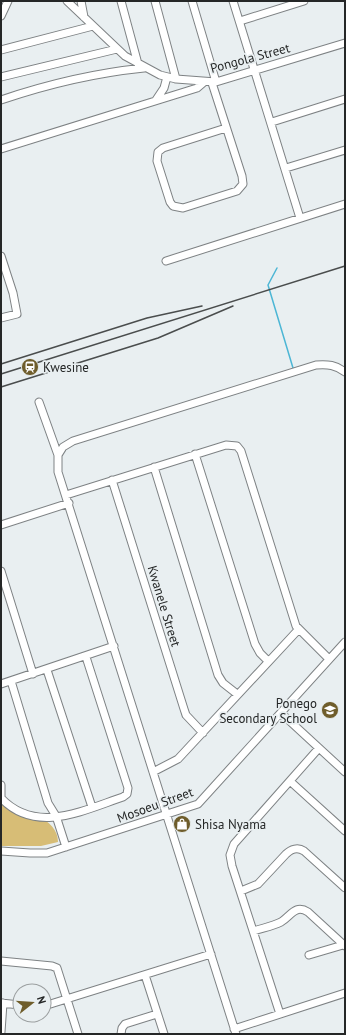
<svg xmlns="http://www.w3.org/2000/svg" width="346" height="1035" font-family="'PT Sans',sans-serif">
<style>
.green{fill:#d7bd76}
.lines{fill:none;stroke-linecap:round;stroke-linejoin:round}
.stream{stroke:#4cb6d5;stroke-width:1.5}
.minor-casing{stroke:#7e8284;stroke-width:9}
.minor{stroke:#fff;stroke-width:7}
.rail{stroke:#4a4d4d;stroke-width:1.5}
.labels{text-anchor:middle;dominant-baseline:central;stroke-width:3.5;stroke-linejoin:round;paint-order:stroke}
.street-label{font-size:13px;fill:#252727;stroke:#e9eff1}
.poi-label{font-size:13px;fill:#252727;stroke:#e9eff1;text-anchor:start}
</style>
<rect width="100%" height="100%" fill="#e9eff1"/>
<!-- green -->
<path class="green" d="M1,803C20,808 59,818 58,842L41,846H1Z"/>
<g class="lines">
<!-- stream -->
<path class="stream" d="M277,268L268,285L293,368"/>
<!-- minor casing -->
<g class="minor-casing">
<path id="minor" d="M67,1L125,56L160,75L176,79L216,82L345,43
M81,1L84,17
M121,1L138,64
M155,1L176,79
M192,1L216,82
M233,1L300,218
M1,16L8,1
M240,21L304,1
M1,50L93,26
M1,77L117,49
M212,83L242,176L243,184L237,191L183,208L173,206L170,202L157,161L158,152L163,148L226,128
M1,100C48,84 95,73 144,68
M156,100L164,88L167,77
M272,122L345,99
M1,149L197,88L204,82
M286,168L345,150
M1,256L13,293L17,314L1,318
M166,261L345,204
M39,402L58,455V472L236,1034
M195,454L255,644L260,653L268,661
M58,455L63,447L73,441L316,365C328,364 336,365 345,372
M154,467L218,675L223,683L237,694
M112,480L184,709L186,715L203,733
M66,495L226,445L237,446L241,451L296,626L329,659
M1,525L69,503
M1,571L33,674
M47,670L92,807
M11,681L48,803L56,816L66,847
M1,684L114,646
M281,713L345,772
M153,772L178,759L298,630
M291,782L345,831
M1,785V797
M1,798C36,835 84,810 123,797L127,794L128,788L86,657
M1,851L30,853H47L198,804L345,642
M241,891L258,884L286,854C291,849 298,847 304,851L345,888
M254,931C263,928 273,926 281,922C291,916 295,904 308,912L345,946
M309,955L343,945
M1,961L52,966L57,968L78,1034
M145,975L164,1034
M1,1003L20,1005
M44,1006L211,954
M280,1014L232,866L230,855L234,844L319,748
M234,1029L345,993
M1,1032L3,1003
M121,1034L122,1028L125,1024L157,1014"/>
</g>
<!-- minor -->
<use href="#minor" class="minor"/>
<!-- rail -->
<path class="rail" d="M1,364L147,318L202,306
M1,374L345,266
M1,387L158,338L233,306"/>
</g>
<!-- icons -->
<defs>
<g id="station-disc" transform="scale(0.9)"><circle r="9.5" fill="#6f5d2b" stroke="#e9eff1"/><path d="M-3-6H3Q5-6 5-4V2Q5 4 3 4L4.5 6H3L1.5 4h-3L-3 6H-4.5L-3 4Q-5 4-5 2V-4Q-5-6-3-6ZM-3.5-4v3h7v-3ZM-3.5 1v1.5H-2V1ZM2 1v1.5H3.5V1Z" fill="#fff"/></g>
<g id="school-disc" transform="scale(0.9)"><circle r="9.5" fill="#6f5d2b" stroke="#e9eff1"/><path d="M0-5L7-2L0 1L-7-2ZM-4 1L0 2.5L4 1V4Q0 6-4 4Z" fill="#fff"/></g>
<g id="shop-disc" transform="scale(0.9)"><circle r="9.5" fill="#6f5d2b" stroke="#e9eff1"/><path d="M-5-2.5h2.3a2.7 3.5 0 0 1 5.4 0H5L5.5 6h-11ZM-1.5-2.5h3a1.5 2.3 0 0 0-3 0Z" fill="#fff"/></g>
</defs>
<g fill-rule="evenodd">
<use href="#station-disc" x="30" y="367"/>
<use href="#school-disc" x="330" y="710"/>
<use href="#shop-disc" x="182" y="824"/>
</g>
<g class="labels">
<!-- street labels -->
<g class="street-label">
<text transform="translate(250 58) rotate(-15)">Pongola Street</text>
<text transform="translate(164 606) rotate(73)">Kwanele Street</text>
<text transform="translate(155 805) rotate(-20)">Mosoeu Street</text>
</g>
<!-- poi labels -->
<g class="poi-label">
<text x="43" y="367">Kwesine</text>
<text x="317" y="703" text-anchor="end">Ponego<tspan x="317" dy="15">Secondary School</tspan></text>
<text x="195" y="824">Shisa Nyama</text>
</g>
</g>
<!-- border -->
<rect width="346" height="1035" fill="none" stroke="#252727" stroke-width="4"/>
<!-- north arrow -->
<g transform="translate(32 1003) rotate(73)"><circle r="19" fill="#e9eff1" stroke="#9b9fa0"/>
<path d="M0-3L7 15L0 10L-7 15Z" fill="#6f5d2b"/>
<text y="-6" font-size="11" font-weight="bold" text-anchor="middle" fill="#252727">N</text>
</g>
</svg>
